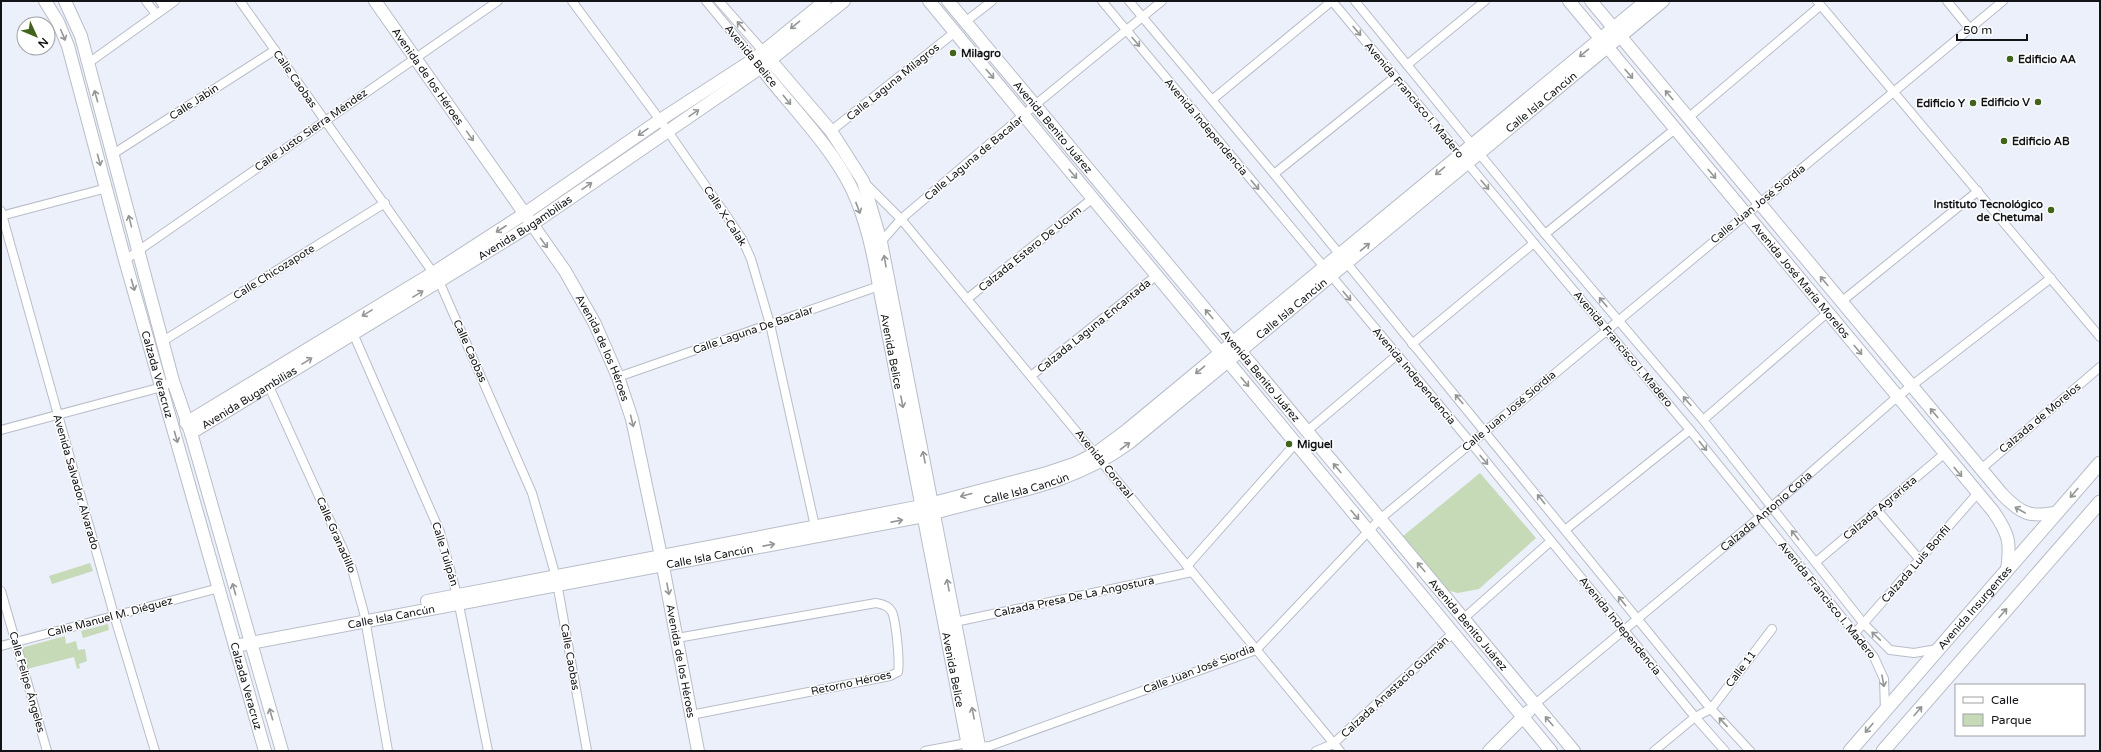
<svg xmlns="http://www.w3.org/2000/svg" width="2101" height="752" font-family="'Varela Round',sans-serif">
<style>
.green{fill:#c7dab8}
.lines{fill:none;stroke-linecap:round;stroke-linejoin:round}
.street-casing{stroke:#b8bdc8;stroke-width:10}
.secondary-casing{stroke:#b8bdc8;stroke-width:14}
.primary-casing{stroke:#b8bdc8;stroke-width:15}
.street{stroke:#fff;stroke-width:8}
.secondary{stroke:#fff;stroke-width:12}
.primary{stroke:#fff;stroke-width:13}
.oneway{stroke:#949596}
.poi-dot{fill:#41631a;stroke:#fff;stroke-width:1.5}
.labels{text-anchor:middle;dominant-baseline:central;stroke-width:3;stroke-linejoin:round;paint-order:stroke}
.poi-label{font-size:11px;font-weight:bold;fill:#111316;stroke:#fff;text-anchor:start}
.street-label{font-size:11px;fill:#111316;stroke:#fff}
</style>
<rect width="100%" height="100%" fill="#ebf0fb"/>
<!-- green -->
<path class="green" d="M1480,473L1536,538L1479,589L1458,593L1435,587L1397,541Z
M90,563L93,571L52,584L49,576Z
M108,624L109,630L83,638L81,631Z
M65,636L66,644L76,641L78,650L85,649L87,661L79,664L80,668L77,669L74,657L27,669L21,648Z"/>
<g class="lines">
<!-- street casing -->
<g class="street-casing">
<g id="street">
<path d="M146,1L156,14"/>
<path d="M160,1L165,8"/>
<path d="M240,1L439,281L532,493L556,577L587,751"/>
<path d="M572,1L660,120L728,218L742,239L751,259L770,324L816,531"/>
<path d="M706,1L754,59"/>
<path d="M719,1L763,51"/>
<path d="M1102,1L1471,443L1695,717L1725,751"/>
<path d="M1129,1L1274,174L1711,709L1750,751"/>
<path d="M1332,1L1690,430L1874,657L1884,679L1885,710"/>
<path d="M1355,1L1545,234L1703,420L1864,624L1890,650L1914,653L1937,649"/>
<path d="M1817,1L2100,337"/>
<path d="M1947,1L1970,29"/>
<path d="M965,22L992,1"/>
<path d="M87,64L175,1"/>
<path d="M1407,65L1485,1"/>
<path d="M1213,99L1332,1"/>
<path d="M1688,118L1820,6"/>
<path d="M831,131L955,32"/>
<path d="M113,154L275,50"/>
<path d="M1274,174L1395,77"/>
<path d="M866,184L901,219L1340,751"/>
<path d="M1,211L114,615L155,751"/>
<path d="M1,216L107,188"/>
<path d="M1545,234L1675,129"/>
<path d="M881,242L901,219L1035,105L1162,1"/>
<path d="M125,260L498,1"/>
<path d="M967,299L1093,198"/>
<path d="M1841,302L1978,191"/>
<path d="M352,331L440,532L457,595L488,751"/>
<path d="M163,341L385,203"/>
<path d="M1412,344L1534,243"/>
<path d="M1031,376L1157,275"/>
<path d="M618,377L882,285"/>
<path d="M267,382L352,569L364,613L388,751"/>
<path d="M1703,420L1827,313"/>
<path d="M1,430L162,387L173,381"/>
<path d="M1307,431L1397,355"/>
<path d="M1981,469L2100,367"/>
<path d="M1877,510L1920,560"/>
<path d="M1565,530L1690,430"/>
<path d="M1816,562L1944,454"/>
<path d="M1187,566L1296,443"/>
<path d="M1,591L47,751"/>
<path d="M1463,619L1551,541"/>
<path d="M955,622L1192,572"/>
<path d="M1855,633L1977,494"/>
<path d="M677,638L876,603C883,604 889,606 892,612C896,621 900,662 898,672L890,676L691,715"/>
<path d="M1,646L219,588"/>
<path id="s1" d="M1535,704L1760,517L1897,397L2051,278"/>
<path d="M925,751L967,743L979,747L990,746L1256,650L1380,519L2003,1"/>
<path d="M1316,751L1333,744L1453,633"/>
<path d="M1654,751L1695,717L1711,709L1772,629"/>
</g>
</g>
<!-- secondary casing -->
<g class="secondary-casing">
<g id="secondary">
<path id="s2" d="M45,1L58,22L68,46L125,260L265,751"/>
<path d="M65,1L81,36L173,381L191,433L282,751"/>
<path id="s3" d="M375,1L565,271L595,324L618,377L632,419L661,556L698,751"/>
<path d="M929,1L1551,751"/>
<path id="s4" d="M948,1L1574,751"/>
<path id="s5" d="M1569,1L1993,511C2009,534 2011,542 2007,570"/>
<path d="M1591,1L2002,494C2021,514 2030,518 2058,512"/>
<path d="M765,54L831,131L863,181L881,242L980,751"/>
<path id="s6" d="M756,61C787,103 827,140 851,187C866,218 873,252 879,286L969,751"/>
<path d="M186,423L433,273L524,214L660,120L754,59L825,1"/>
<path id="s7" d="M191,433L531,225L760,68L844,1"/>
<path d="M427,601L922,506L1047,473L1074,464L1096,453L1127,430L1646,1"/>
<path id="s8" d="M235,646L924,516C995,494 1067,489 1129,443L1663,1"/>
<path d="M1489,751L1529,711"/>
</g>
</g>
<!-- primary casing -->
<g class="primary-casing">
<g id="primary">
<path id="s9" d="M1850,751L2100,463"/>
<path d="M1883,751L2100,502"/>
</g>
</g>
<!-- street -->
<use href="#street" class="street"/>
<!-- secondary -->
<use href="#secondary" class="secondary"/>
<!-- primary -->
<use href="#primary" class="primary"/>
</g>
<!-- one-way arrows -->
<defs><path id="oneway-shaft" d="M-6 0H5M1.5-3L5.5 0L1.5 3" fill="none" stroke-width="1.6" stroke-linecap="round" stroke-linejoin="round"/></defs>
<g class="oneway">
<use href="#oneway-shaft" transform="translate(795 25) rotate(141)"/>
<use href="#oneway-shaft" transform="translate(741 26) rotate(-131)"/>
<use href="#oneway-shaft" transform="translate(1357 31) rotate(50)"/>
<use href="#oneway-shaft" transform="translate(63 35) rotate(67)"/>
<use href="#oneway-shaft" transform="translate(1136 42) rotate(50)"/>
<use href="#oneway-shaft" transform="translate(1584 53) rotate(140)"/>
<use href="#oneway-shaft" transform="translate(990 74) rotate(50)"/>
<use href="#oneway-shaft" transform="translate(1629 74) rotate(50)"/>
<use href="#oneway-shaft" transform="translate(1669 95) rotate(-130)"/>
<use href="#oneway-shaft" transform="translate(96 96) rotate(-106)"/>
<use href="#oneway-shaft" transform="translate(787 100) rotate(51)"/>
<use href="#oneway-shaft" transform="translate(694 113) rotate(-34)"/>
<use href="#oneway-shaft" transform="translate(643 132) rotate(145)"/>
<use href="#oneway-shaft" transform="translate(470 136) rotate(55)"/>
<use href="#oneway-shaft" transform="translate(99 160) rotate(75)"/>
<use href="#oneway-shaft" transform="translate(1440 171) rotate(140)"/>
<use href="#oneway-shaft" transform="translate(1073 174) rotate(50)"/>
<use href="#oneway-shaft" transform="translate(1712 174) rotate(50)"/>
<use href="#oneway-shaft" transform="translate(1255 185) rotate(50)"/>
<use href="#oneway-shaft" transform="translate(1485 185) rotate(50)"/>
<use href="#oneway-shaft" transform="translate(587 186) rotate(-35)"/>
<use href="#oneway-shaft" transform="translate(858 208) rotate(69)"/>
<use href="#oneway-shaft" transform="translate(130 221) rotate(-104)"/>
<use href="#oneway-shaft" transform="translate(501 229) rotate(147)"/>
<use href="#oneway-shaft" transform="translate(544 243) rotate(54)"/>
<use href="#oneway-shaft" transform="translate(1365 247) rotate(-40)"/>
<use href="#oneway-shaft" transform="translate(885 261) rotate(-100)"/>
<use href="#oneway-shaft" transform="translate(1824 281) rotate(-130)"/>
<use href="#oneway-shaft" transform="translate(133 285) rotate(74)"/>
<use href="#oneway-shaft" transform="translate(418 294) rotate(-31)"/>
<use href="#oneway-shaft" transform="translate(1347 296) rotate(50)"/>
<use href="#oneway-shaft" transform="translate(1603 302) rotate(-130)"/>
<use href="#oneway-shaft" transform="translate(367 313) rotate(149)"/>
<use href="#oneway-shaft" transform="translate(1209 314) rotate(-130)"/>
<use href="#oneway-shaft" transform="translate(1858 350) rotate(50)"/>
<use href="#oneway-shaft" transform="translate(307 361) rotate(-32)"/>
<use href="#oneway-shaft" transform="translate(1200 370) rotate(140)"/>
<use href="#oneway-shaft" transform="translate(1245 382) rotate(50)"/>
<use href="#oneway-shaft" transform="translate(1459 399) rotate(-130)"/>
<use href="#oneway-shaft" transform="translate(1687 401) rotate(-130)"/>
<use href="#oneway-shaft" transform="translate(902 402) rotate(79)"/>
<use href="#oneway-shaft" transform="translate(1934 413) rotate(-130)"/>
<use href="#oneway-shaft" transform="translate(632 421) rotate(76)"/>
<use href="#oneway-shaft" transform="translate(176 437) rotate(74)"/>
<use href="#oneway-shaft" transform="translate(1125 446) rotate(-37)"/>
<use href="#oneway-shaft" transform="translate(1703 446) rotate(51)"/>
<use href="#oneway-shaft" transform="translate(924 457) rotate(-101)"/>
<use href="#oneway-shaft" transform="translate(1484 460) rotate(50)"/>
<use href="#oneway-shaft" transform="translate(1337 468) rotate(-130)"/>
<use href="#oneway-shaft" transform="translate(1958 472) rotate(50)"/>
<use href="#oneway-shaft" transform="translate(2074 493) rotate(131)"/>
<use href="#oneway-shaft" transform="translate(966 495) rotate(165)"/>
<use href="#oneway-shaft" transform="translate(1541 499) rotate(-129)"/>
<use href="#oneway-shaft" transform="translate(2020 510) rotate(-150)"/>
<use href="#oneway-shaft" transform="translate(1355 515) rotate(50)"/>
<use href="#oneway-shaft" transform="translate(897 521) rotate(-11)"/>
<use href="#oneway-shaft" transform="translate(1795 535) rotate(-128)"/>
<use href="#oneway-shaft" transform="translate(769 545) rotate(-11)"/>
<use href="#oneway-shaft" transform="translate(1421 567) rotate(-130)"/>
<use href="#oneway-shaft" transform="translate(948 585) rotate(-101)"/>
<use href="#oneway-shaft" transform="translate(234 589) rotate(-106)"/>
<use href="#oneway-shaft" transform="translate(668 589) rotate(79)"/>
<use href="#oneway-shaft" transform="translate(1622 601) rotate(-129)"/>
<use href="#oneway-shaft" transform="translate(2003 613) rotate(-49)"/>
<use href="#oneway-shaft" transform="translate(1876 636) rotate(-136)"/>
<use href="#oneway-shaft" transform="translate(1883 681) rotate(80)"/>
<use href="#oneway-shaft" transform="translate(1918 711) rotate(-49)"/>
<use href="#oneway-shaft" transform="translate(973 713) rotate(-101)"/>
<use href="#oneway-shaft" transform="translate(271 714) rotate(-106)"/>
<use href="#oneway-shaft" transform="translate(1549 721) rotate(-130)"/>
<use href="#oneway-shaft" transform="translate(1723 722) rotate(-133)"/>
<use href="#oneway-shaft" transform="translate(1869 728) rotate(131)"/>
</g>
<!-- markers -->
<g class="poi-dot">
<circle cx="953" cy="53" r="4"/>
<circle cx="2010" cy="59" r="4"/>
<circle cx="2038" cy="102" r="4"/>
<circle cx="1973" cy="103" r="4"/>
<circle cx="2004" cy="141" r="4"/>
<circle cx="2051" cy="210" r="4"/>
<circle cx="1289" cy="444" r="4"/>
</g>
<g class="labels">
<!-- poi labels -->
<g class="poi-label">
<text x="961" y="53">Milagro</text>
<text x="2018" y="59">Edificio AA</text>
<text x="2030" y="102" text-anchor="end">Edificio V</text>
<text x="1965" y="103" text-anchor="end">Edificio Y</text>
<text x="2012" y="141">Edificio AB</text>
<text x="2043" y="204" text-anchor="end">Instituto Tecnológico<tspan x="2043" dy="13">de Chetumal</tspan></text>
<text x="1297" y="444">Miguel</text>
</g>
<!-- street labels -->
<g class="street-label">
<text transform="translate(751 56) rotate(51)">Avenida Belice</text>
<text stroke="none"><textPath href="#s3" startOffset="92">Avenida de los Héroes</textPath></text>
<text transform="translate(295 79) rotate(55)">Calle Caobas</text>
<text transform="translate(893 82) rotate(-39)">Calle Laguna Milagros</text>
<text transform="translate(1414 100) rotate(50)">Avenida Francisco I. Madero</text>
<text transform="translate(194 102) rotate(-33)">Calle Jabin</text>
<text stroke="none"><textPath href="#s8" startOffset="1455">Calle Isla Cancún</textPath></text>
<text stroke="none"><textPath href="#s4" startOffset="164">Avenida Benito Juárez</textPath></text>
<text transform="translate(1206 127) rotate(50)">Avenida Independencia</text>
<text transform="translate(311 130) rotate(-35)">Calle Justo Sierra Méndez</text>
<text transform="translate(974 158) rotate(-40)">Calle Laguna de Bacalar</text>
<text transform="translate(1758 204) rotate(-39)">Calle Juan José Siordia</text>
<text transform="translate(725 216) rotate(57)">Calle X-Calak</text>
<text stroke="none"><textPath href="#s7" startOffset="392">Avenida Bugambilias</textPath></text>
<text transform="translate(1030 249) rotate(-39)">Calzada Estero De Ucum</text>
<text transform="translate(274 272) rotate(-32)">Calle Chicozapote</text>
<text stroke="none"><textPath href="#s5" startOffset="363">Avenida José María Morelos</textPath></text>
<text stroke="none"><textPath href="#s8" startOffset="1131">Calle Isla Cancún</textPath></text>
<text transform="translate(1094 326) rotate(-39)">Calzada Laguna Encantada</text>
<text transform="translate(753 330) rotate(-19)">Calle Laguna De Bacalar</text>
<text stroke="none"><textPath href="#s3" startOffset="416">Avenida de los Héroes</textPath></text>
<text transform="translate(1623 349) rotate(50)">Avenida Francisco I. Madero</text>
<text transform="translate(470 351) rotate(66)">Calle Caobas</text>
<text stroke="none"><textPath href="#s6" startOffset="328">Avenida Belice</textPath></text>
<text stroke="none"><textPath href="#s2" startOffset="391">Calzada Veracruz</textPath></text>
<text stroke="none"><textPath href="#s4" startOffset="488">Avenida Benito Juárez</textPath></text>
<text transform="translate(1414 376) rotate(50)">Avenida Independencia</text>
<text stroke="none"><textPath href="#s7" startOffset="68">Avenida Bugambilias</textPath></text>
<text transform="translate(1509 411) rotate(-40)">Calle Juan José Siordia</text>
<text transform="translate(2040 418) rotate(-40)">Calzada de Morelos</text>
<text transform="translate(1104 464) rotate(51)">Avenida Corozal</text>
<text transform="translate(76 482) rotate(74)">Avenida Salvador Alvarado</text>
<text stroke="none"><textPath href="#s8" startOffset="807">Calle Isla Cancún</textPath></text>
<text transform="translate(1880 508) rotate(-40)">Calzada Agrarista</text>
<text stroke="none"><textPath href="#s1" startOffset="301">Calzada Antonio Coria</textPath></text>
<text transform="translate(336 535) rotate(66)">Calle Granadillo</text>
<text transform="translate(445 554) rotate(73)">Calle Tulipán</text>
<text stroke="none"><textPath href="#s8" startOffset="483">Calle Isla Cancún</textPath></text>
<text transform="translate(1916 564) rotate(-49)">Calzada Luis Bonfil</text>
<text transform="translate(1074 597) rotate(-12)">Calzada Presa De La Angostura</text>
<text transform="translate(1827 600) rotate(51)">Avenida Francisco I. Madero</text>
<text stroke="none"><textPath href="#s9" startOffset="190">Avenida Insurgentes</textPath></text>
<text transform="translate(110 617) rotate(-15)">Calle Manuel M. Diéguez</text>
<text stroke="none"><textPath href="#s8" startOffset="159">Calle Isla Cancún</textPath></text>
<text stroke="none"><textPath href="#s4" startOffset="812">Avenida Benito Juárez</textPath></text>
<text transform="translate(1620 626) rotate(51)">Avenida Independencia</text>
<text transform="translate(570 657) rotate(80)">Calle Caobas</text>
<text stroke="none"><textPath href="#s3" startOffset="740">Avenida de los Héroes</textPath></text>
<text transform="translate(1199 669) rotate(-21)">Calle Juan José Siordia</text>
<text transform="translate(1741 669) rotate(-53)">Calle 11</text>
<text stroke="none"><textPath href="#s6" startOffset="652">Avenida Belice</textPath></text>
<text transform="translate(27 682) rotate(74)">Calle Felipe Ángeles</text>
<text transform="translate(851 683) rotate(-12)">Retorno Héroes</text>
<text stroke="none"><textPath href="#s2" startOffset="715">Calzada Veracruz</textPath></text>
<text transform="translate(1395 687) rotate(-43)">Calzada Anastacio Guzmán</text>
</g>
</g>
<!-- border -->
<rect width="2101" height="752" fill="none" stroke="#111316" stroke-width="4"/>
<!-- legend -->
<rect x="1955" y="684" width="130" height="52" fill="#ffffff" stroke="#a0a1a2"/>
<rect x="1963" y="697" width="20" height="6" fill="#ffffff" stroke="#a0a1a2"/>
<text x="1991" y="704" font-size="12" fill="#111316">Calle</text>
<rect x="1963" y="714" width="20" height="12" fill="#c7dab8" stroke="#a0a1a2"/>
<text x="1991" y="724" font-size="12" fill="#111316">Parque</text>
<!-- north arrow -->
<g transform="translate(36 36) rotate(134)"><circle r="19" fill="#ffffff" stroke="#a0a1a2"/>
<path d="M0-3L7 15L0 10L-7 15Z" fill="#41631a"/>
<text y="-6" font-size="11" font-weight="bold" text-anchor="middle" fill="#111316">N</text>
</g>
<!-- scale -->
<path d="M1957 34v6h70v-6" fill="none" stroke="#111316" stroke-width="2"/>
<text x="1963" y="34" font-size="12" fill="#111316" stroke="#ffffff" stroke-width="3" paint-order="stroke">50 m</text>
</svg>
